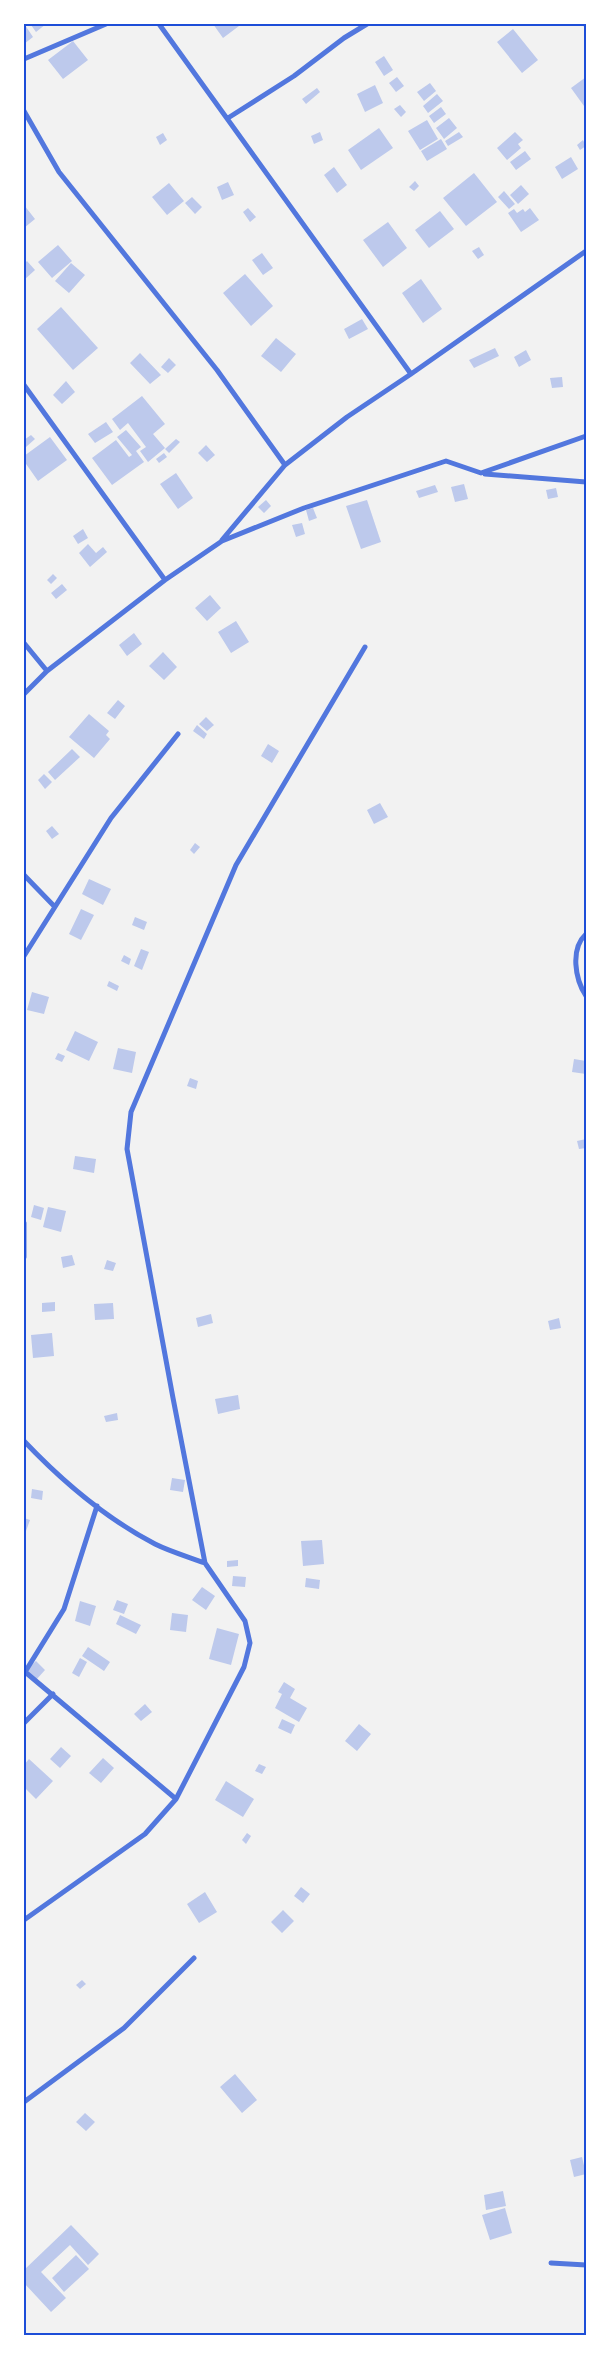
<svg xmlns="http://www.w3.org/2000/svg" width="610" height="2359" font-family="Overpass,sans-serif">
<style>
.building{fill:#bdc9ec}
.lines{fill:none;stroke-linecap:round;stroke-linejoin:round}
.minor{stroke:#5277de;stroke-width:5}
.neatline{fill:none;stroke:#1d4ed8;stroke-width:2}
</style>
<rect width="100%" height="100%" fill="#f2f2f2"/>
<!-- building -->
<path class="building" d="M33,24H46L36,32L31,25Z
M213,24H237L239,26L223,38Z
M25,25L33,37L24,44V26Z
M513,29L538,60L522,73L497,42Z
M73,41L88,60L63,79L48,60Z
M384,56L393,70L384,76L375,62Z
M397,77L404,86L396,92L389,83Z
M586,77V105L584,106L571,88Z
M430,83L436,91L424,101L417,92Z
M375,85L383,103L365,112L357,94Z
M317,88L320,92L306,104L302,99Z
M437,94L443,101L428,113L423,106Z
M400,105L406,112L401,117L394,109Z
M441,107L446,114L434,123L429,116Z
M449,118L457,128L444,139L436,128Z
M427,120L438,139L420,150L408,131Z
M379,128L393,148L361,170L348,150Z
M320,132L323,140L314,144L311,136Z
M459,132L463,137L448,146L445,141Z
M515,132L523,140L518,144L521,148L507,160L497,148Z
M163,133L167,140L160,145L156,137Z
M441,139L447,149L427,161L421,151Z
M583,140L586,146L580,150L577,145Z
M525,151L531,159L516,170L510,162Z
M571,157L578,169L562,179L555,167Z
M334,167L347,185L337,193L324,175Z
M474,173L497,202L466,226L443,198Z
M415,181L419,186L414,191L409,187Z
M228,182L234,195L222,200L217,187Z
M169,183L184,201L167,215L152,197Z
M521,185L529,194L518,204L510,195Z
M504,191L515,204L509,209L498,197Z
M192,197L202,207L195,214L185,203Z
M24,205L35,219L24,228Z
M248,208L256,217L250,222L243,212Z
M530,208L539,220L521,232L508,213L514,209L517,213L523,209L525,212Z
M440,211L454,229L429,248L415,230Z
M388,222L407,248L383,267L363,240Z
M58,245L72,261L52,278L38,262Z
M479,247L484,255L478,259L472,251Z
M262,253L273,268L263,275L252,260Z
M27,261L35,270L24,280V264Z
M71,263L85,275L69,293L55,281Z
M245,274L273,306L251,326L223,293Z
M421,279L442,309L423,323L402,293Z
M61,307L98,348L73,370L37,329Z
M362,319L368,329L349,339L344,329Z
M276,338L296,354L281,372L261,356Z
M495,348L499,356L474,368L469,360Z
M526,350L531,360L519,367L514,357Z
M140,353L161,375L150,384L130,363Z
M169,358L176,365L168,373L161,367Z
M562,377L563,387L552,388L550,378Z
M66,381L75,392L62,404L53,395Z
M142,396L165,424L153,434L165,448L148,462L140,451L146,447L128,423L120,430L112,419Z
M106,422L113,432L95,443L88,434Z
M126,430L141,447L136,451L144,462L112,485L92,458L116,440L129,457L132,455L117,437Z
M31,435L35,439L26,447L24,440Z
M50,437L67,460L38,481L24,461V456Z
M176,439L180,442L169,453L165,449Z
M206,445L215,455L207,462L198,453Z
M164,453L167,457L159,463L156,459Z
M176,473L193,498L178,509L160,484Z
M464,484L468,499L455,502L451,487Z
M435,485L438,492L419,498L416,491Z
M556,488L558,497L548,499L546,490Z
M266,500L271,506L264,513L258,507Z
M367,500L381,542L361,549L346,506Z
M313,508L317,518L309,521L306,510Z
M302,523L305,534L296,537L292,525Z
M83,529L88,538L78,544L73,536Z
M88,544L96,553L103,547L107,552L90,567L79,553Z
M53,574L57,578L51,584L47,580Z
M62,584L67,590L56,599L51,593Z
M210,595L221,608L207,621L195,608Z
M236,621L249,642L231,653L218,632Z
M134,633L142,644L127,656L119,645Z
M163,652L177,667L164,680L149,666Z
M118,700L125,706L115,719L107,713Z
M89,714L109,731L106,735L110,739L94,758L69,737Z
M206,717L214,725L207,731L199,724Z
M197,725L207,734L204,739L193,731Z
M268,744L279,751L272,763L261,756Z
M72,749L80,757L55,780L48,772Z
M44,774L52,782L45,789L38,780Z
M380,803L388,817L374,824L367,810Z
M52,826L59,834L52,839L46,831Z
M195,843L200,847L194,854L190,850Z
M89,879L111,889L103,905L82,894Z
M81,909L94,915L81,940L69,934Z
M135,917L147,922L144,930L132,925Z
M141,949L149,952L142,970L134,966Z
M124,955L131,959L129,965L121,961Z
M109,981L119,986L117,991L107,986Z
M32,992L49,997L44,1014L27,1010Z
M75,1031L98,1042L89,1061L66,1050Z
M118,1048L136,1052L132,1073L113,1069Z
M58,1053L65,1056L62,1062L55,1059Z
M574,1059L586,1061V1074L572,1072Z
M190,1078L198,1081L196,1089L187,1086Z
M586,1139V1148L579,1149L577,1141Z
M75,1156L96,1159L94,1173L73,1169Z
M34,1205L44,1208L41,1220L31,1217Z
M48,1207L66,1211L61,1232L43,1227Z
M72,1255L75,1265L63,1268L61,1257Z
M107,1260L116,1263L113,1271L104,1269Z
M55,1302V1311L42,1312V1303Z
M113,1303L114,1319L95,1320L94,1304Z
M211,1314L213,1323L198,1327L196,1318Z
M559,1318L561,1328L550,1330L548,1321Z
M52,1333L54,1356L33,1358L31,1335Z
M238,1395L240,1409L218,1414L215,1399Z
M117,1413L118,1420L106,1422L104,1416Z
M172,1478L185,1480L183,1492L170,1490Z
M32,1489L43,1491L42,1500L31,1498Z
M24,1518L30,1520L26,1531L24,1530Z
M322,1540L324,1564L303,1566L301,1541Z
M238,1560V1566L227,1567V1561Z
M233,1576L246,1577L245,1587L232,1586Z
M306,1578L320,1580L319,1589L305,1587Z
M202,1587L215,1596L206,1610L192,1600Z
M117,1600L128,1604L124,1614L113,1610Z
M80,1601L96,1606L90,1626L75,1621Z
M172,1613L188,1615L186,1632L170,1630Z
M120,1615L141,1625L136,1634L116,1624Z
M217,1628L239,1634L231,1665L209,1659Z
M88,1647L110,1662L104,1671L82,1656Z
M80,1658L87,1662L79,1677L72,1673Z
M36,1661L45,1670L36,1680L26,1670Z
M284,1682L295,1689L290,1698L307,1708L299,1722L275,1708L282,1694L278,1692Z
M145,1704L152,1712L141,1721L134,1714Z
M282,1719L295,1725L291,1734L278,1728Z
M359,1724L371,1734L357,1751L345,1741Z
M61,1747L71,1756L60,1768L50,1759Z
M103,1758L114,1768L101,1783L89,1773Z
M29,1759L53,1781L36,1799L24,1787V1765Z
M259,1764L266,1767L262,1774L255,1771Z
M226,1781L254,1799L243,1817L215,1800Z
M247,1833L251,1836L246,1844L242,1840Z
M301,1887L310,1894L303,1903L294,1896Z
M205,1892L217,1912L199,1923L187,1904Z
M283,1910L294,1921L282,1933L271,1922Z
M82,1980L86,1984L80,1989L76,1985Z
M235,2074L257,2100L242,2113L220,2087Z
M85,2113L95,2122L86,2131L76,2122Z
M582,2157L586,2174L574,2177L570,2160Z
M503,2191L506,2206L486,2210L484,2195Z
M505,2208L512,2233L490,2240L482,2215Z
M71,2225L99,2254L88,2265L70,2245L41,2272L66,2298L51,2312L24,2283V2270Z
M76,2255L89,2269L64,2292L52,2278Z"/>
<g class="lines">
<!-- minor -->
<path class="minor" d="M159,24L411,374
M585,24L586,25
M24,59L106,24
M24,111L59,172L217,370L285,465
M228,118L294,76L344,38L367,24
M24,385L165,580
M485,474L586,482
M222,540L285,465L347,417L411,374L586,251
M24,643L47,671
M24,694L47,671L165,580L222,541L304,508L446,461L481,473L586,436
M24,875L54,906
M586,934C570,949 575,979 586,996
M24,956L111,818L178,734
M24,1223V1257
M24,1441C61,1480 107,1519 155,1544C171,1552 189,1557 205,1563
M24,1671L176,1799
M25,1672L64,1609L97,1506
M24,1723L53,1694
M24,1920L145,1834L176,1799L244,1667L250,1643L245,1621L205,1563L173,1398L127,1149L131,1112L236,865L365,647
M24,2102L124,2028L194,1958
M551,2263L586,2265"/>
</g>
<!-- border -->
<rect width="610" height="2359" fill="none" stroke="#ffffff" stroke-width="50"/>
<rect x="25" y="25" width="560" height="2309" class="neatline"/>
</svg>
